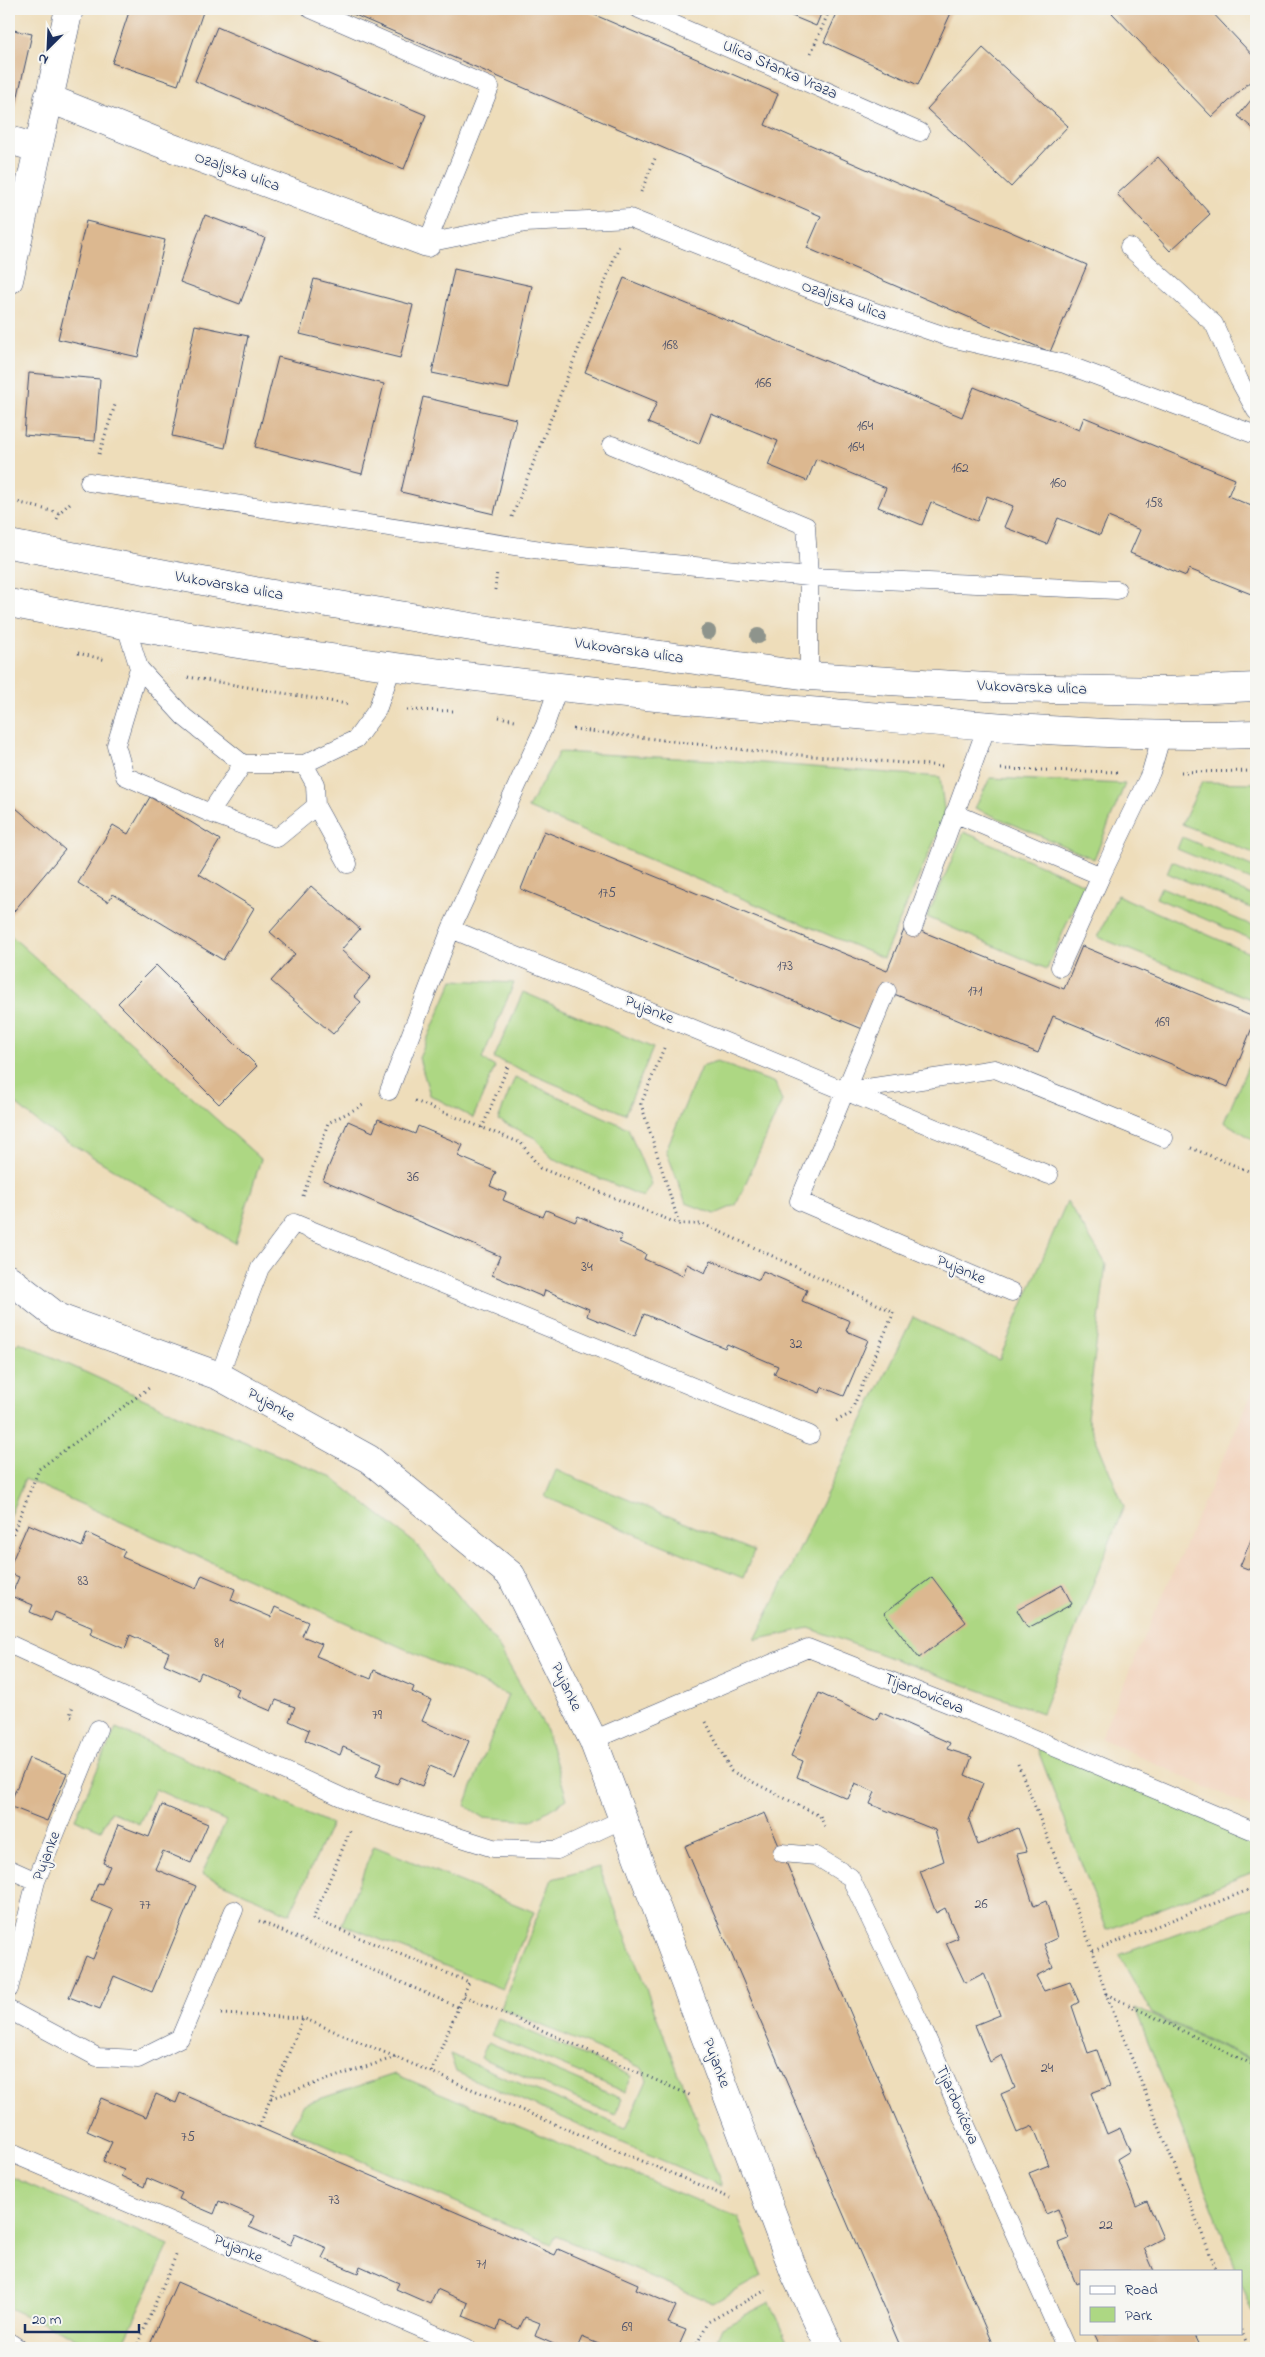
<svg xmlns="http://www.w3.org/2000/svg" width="1265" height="2357" font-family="'Indie Flower',sans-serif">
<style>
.built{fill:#f2d4be}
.green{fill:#add783;stroke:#648370}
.building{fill:#dcb890}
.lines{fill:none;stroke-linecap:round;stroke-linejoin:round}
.lane-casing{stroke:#3b496c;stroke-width:19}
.street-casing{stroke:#3b496c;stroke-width:29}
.secondary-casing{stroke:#3b496c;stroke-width:29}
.path{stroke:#3b496c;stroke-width:3;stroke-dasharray:1 4;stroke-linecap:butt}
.lane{stroke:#fff;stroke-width:18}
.street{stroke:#fff;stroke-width:28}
.secondary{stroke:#fff;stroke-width:28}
.tree{fill:#8e948c}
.labels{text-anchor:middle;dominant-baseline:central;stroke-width:4;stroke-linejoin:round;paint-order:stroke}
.number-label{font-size:14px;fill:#4b516a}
.street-label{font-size:16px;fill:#1b2f5e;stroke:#f6f6f2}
</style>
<rect width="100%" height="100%" fill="#f6f6f2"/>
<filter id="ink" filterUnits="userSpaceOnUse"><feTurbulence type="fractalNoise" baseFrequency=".02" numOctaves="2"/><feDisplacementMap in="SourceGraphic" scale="10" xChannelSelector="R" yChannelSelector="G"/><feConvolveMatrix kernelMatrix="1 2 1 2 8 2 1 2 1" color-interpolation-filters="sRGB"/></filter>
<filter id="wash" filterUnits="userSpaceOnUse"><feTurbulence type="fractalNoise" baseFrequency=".0096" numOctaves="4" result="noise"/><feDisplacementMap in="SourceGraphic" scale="20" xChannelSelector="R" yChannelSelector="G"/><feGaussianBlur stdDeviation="1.12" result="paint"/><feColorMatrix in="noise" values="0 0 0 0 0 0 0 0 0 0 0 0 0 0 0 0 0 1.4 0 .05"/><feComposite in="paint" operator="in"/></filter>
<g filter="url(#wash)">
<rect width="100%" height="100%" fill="#eeddba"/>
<!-- built -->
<path class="built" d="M1256,1384V1810L1100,1738Z"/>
<!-- green -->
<path class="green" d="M559,752L736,761L940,777L945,817L883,958L528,808Z
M990,778L1125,784L1094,859L975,808Z
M1202,782L1256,783V854L1182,824Z
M964,832L1084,884L1047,969L927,917Z
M1182,837L1256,868V882L1177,849Z
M1172,861L1256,897V910L1167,873Z
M1161,887L1256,927V941L1156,898Z
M1117,895L1256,956V1001L1098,937Z
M9,934L261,1159L235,1243L42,1126L9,1098Z
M453,980L514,983L482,1059L495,1067L473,1118L430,1095L419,1058Z
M523,992L653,1048L625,1114L494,1058Z
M1256,1047V1141L1224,1122Z
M717,1062L775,1083L782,1101L736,1205L715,1214L686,1203L666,1150L701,1067Z
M515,1077L628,1128L651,1184L643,1197L552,1158L535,1138L498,1120Z
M1067,1201L1106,1264L1087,1418L1124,1506L1042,1713L809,1628L755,1640L913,1317L999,1360Z
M19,1342L186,1418L330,1476L417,1545L495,1641L545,1727L567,1799L531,1821L483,1817L465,1805L508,1695L25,1479L9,1517V1352Z
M556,1470L754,1551L743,1578L545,1497Z
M116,1728L331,1824L290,1914L202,1874L226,1821L155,1789L139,1824L111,1811L101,1830L75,1819Z
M1037,1748L1249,1835C1257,1847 1258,1858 1253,1872L1107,1930Z
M374,1846L534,1912L502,1989L342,1924Z
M599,1867L722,2186L456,2072L450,2054L626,2128L647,2080L642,2068L501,2008L552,1879Z
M1256,1906V2061L1152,2014L1119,1955Z
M1135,2008L1256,2062V2321L1241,2282V2271H1237Z
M498,2018L632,2076L625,2092L491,2035Z
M488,2042L622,2099L615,2115L481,2058Z
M395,2074L738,2218L762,2276L713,2303L556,2236L552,2244L290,2130L304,2104Z
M9,2176L169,2245L121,2348H97L9,2308Z
M770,2302L791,2348H713L722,2327Z"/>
<g id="blocks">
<!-- building -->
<path class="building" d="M130,9H204L178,85L112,63Z
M341,9H581L778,94L765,125L1087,265L1050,352L807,248L821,216Z
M775,9H823L816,26Z
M839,9H942L951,13L918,85L824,42Z
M1117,9H1209L1256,59V76L1212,117L1112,13Z
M217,27L426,115L404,169L195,81Z
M9,29L32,34L12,122L9,121Z
M983,48L1068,126L1011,187L927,109Z
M1256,94V131L1238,116Z
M1158,157L1210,214L1170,251L1117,194Z
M205,215L265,238L240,304L180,282Z
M86,221L165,240L138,357L58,339Z
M454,269L532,286L509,389L432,373Z
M624,278L962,417L974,387L1079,430L1084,417L1235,479L1228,496L1256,508V596L1189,569L1186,576L1130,553L1140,530L1108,517L1100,535L1058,518L1047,544L1004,527L1013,506L987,496L977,521L931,502L922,525L878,507L886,488L816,459L807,481L768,465L778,441L711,414L699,444L648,423L657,402L585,372Z
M314,279L413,305L400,358L300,334Z
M195,325L248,336L225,448L172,436Z
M278,357L384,384L362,474L255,447Z
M29,373L100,379L95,441L24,435Z
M423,397L516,419L494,514L401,492Z
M150,797L220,840L199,874L254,908L223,960L113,894L108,902L78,883L113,825L128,834Z
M9,802L65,850L9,917L10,884Z
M544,831L887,971L906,925L1064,989L1082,946L1256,1018L1228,1087L1053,1016L1038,1053L882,989L865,1030L521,889Z
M311,886L360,929L341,950L371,977L354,996L361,1002L333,1034L271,981L295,954L270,932Z
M156,965L257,1066L219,1104L118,1003Z
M378,1119L415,1134L418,1126L463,1145L458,1156L496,1172L490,1186L506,1193L503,1200L543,1217L546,1210L575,1222L578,1216L622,1235L619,1242L646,1254L644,1259L683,1276L687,1264L705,1273L711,1260L759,1280L763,1271L807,1290L802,1301L850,1321L846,1331L868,1340L844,1396L822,1387L820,1393L774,1374L778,1366L727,1344L725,1348L644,1314L635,1336L587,1316L589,1309L545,1290L543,1297L492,1275L500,1256L323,1180L348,1121L373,1132Z
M28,1524L82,1547L87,1533L125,1551L122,1557L196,1589L202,1575L235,1589L231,1600L271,1617L275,1607L308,1622L302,1636L322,1644L316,1656L371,1679L374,1670L414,1687L412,1692L431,1700L422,1721L469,1741L454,1776L430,1766L422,1786L401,1777L397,1784L376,1776L382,1763L343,1747L340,1755L305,1740L309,1730L289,1721L295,1707L276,1700L271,1711L236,1696L239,1689L201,1672L198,1679L164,1664L169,1652L130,1635L125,1649L90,1634L93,1628L55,1612L51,1621L30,1612L33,1605L11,1596L19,1577L9,1573V1568Z
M1256,1528V1572L1240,1566Z
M932,1577L966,1622L919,1658L884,1613Z
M1062,1585L1072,1604L1028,1628L1017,1610Z
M819,1693L877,1720L880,1712L950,1743L947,1749L972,1757L965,1775L983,1783L969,1820L978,1845L1018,1828L1027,1852L1017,1854L1034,1906L1046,1901L1057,1938L1044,1944L1053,1967L1036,1976L1044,1991L1070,1982L1079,2002L1072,2006L1088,2053L1097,2050L1110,2086L1091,2093L1107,2134L1120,2128L1130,2151L1117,2159L1136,2206L1147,2201L1163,2238L1144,2248L1154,2271H1081V2281L1076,2284L1059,2243L1069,2239L1058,2209L1046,2214L1029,2173L1049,2165L1033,2126L1017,2133L1001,2094L1015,2088L1002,2055L990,2062L975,2025L1000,2015L984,1973L965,1983L946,1943L958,1938L945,1908L936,1913L920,1871L944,1861L935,1830L870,1804L875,1792L855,1783L848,1799L797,1777L803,1761L791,1756Z
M29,1758L67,1773L47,1821L9,1806Z
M162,1805L208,1824L191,1863L163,1851L155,1869L196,1886L152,1992L114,1976L100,2009L69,1997L86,1956L93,1959L113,1910L91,1901L98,1883L102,1884L110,1866L103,1863L118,1825L149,1837Z
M765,1813L994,2348H901L685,1846Z
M180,2093L555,2255L558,2249L638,2284L636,2289L676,2306L668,2323L686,2330L678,2348H608L582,2337L577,2348H563L535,2336L540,2323L525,2317L519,2329L500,2321L497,2330L463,2316L468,2303L437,2289L430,2304L396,2289L399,2283L360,2266L358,2273L322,2258L327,2248L295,2234L290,2245L249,2227L254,2216L219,2201L214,2214L179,2199L182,2193L147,2178L144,2187L121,2176L124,2170L103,2161L112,2142L87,2131L101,2098L146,2117L156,2094L176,2103Z
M177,2282L329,2348H148Z
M1094,2333H1193L1200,2348H1101Z"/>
</g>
</g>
<g filter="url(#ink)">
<use href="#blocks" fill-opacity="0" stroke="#3b496c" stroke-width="1"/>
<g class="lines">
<!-- lane casing -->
<g class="lane-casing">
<path id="lane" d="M311,9L490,87L427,243
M639,9L920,132
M427,243L525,223L630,218L817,292L951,338L1065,364L1256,435
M1129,247L1214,324L1239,380L1256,411
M612,445L806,526L809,577V676
M89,482L561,553L809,577L1117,590
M126,626L139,668L184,717L243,764H304L356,739L377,710L392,667
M139,668L116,745L125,776L210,813L277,838L316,806L315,784L304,764
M558,688L545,725L451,929L1049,1175
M316,806L348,864
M210,813L243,764
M954,813L1101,876
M913,928L987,726
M1060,967L1101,876L1151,772L1162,734
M887,991L799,1201L1012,1292
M389,1091L451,929
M847,1091L995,1069L1164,1138
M219,1376L260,1268L294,1223L810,1435
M9,1644L361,1806L493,1848L557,1850L623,1819
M593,1740L808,1648L1002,1725L1256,1832
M782,1853L816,1856L850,1877L921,2025L1066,2348
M9,1869L36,1881
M9,1989L36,1881L98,1729
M9,2010L97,2057L138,2059L180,2038L234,1910
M9,2152L467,2348
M9,2342L18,2348"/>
</g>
<!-- street casing -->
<g class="street-casing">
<path id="street" d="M48,98L170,147L427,243
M9,140L37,148
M9,280L69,9
M9,1279L59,1318L219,1376L369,1459L511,1575L593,1740L795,2274L830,2348"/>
</g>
<!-- secondary casing -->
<g class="secondary-casing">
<path id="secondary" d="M9,544L255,591L526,636L809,676L1003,688L1166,691L1256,687
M9,603C277,657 549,690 822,712C966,724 1111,739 1256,734"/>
</g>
<!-- path -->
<path class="path" d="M811,53L830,9
M641,192L656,156
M99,454L115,405
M9,500L59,513
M512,517L619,246
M57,519L59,513L70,503
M495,590L497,571
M78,653L106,660
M188,677L347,704
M407,710L454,711
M499,717L515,720
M573,729L762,752L943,766
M1001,769L1120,772
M1181,772L1256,771
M664,1048L641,1104L679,1223
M415,1101L521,1143L540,1168L679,1224H703L894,1312L850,1414L836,1421
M482,1128L509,1064
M1191,1148L1256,1174
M303,1196L328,1123L365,1104
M9,1543L39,1469L149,1388
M72,1717L70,1716L73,1705
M706,1722L731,1771L820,1816L826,1829
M1018,1764L1093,1951L1106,1994L1217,2271
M350,1831L313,1919L469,1982L431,2072
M259,1921L458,2007
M1093,1951L1256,1887
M1106,1994L1256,2066
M464,1996L692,2096
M221,2014L303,2018L730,2198
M271,2098L396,2057
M259,2127L303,2018
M1241,2330L1249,2348
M136,2348L177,2253
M695,2348L708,2322L766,2290"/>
<!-- lane -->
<use href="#lane" class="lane"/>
<!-- street -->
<use href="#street" class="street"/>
<!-- secondary -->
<use href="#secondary" class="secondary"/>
</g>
<!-- trees -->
<g class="tree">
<circle cx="708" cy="632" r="8"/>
<circle cx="758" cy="636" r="8"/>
</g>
</g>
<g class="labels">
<!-- number labels -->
<g class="number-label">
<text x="670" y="345">168</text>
<text x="763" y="383">166</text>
<text x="865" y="426">164</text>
<text x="856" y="447">164</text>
<text x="960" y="468">162</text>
<text x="1058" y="483">160</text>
<text x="1154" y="503">158</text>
<text x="607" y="893">175</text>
<text x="785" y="966">173</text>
<text x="975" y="991">171</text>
<text x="1162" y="1022">169</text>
<text x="413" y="1177">36</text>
<text x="587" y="1267">34</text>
<text x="796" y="1344">32</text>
<text x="83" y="1581">83</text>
<text x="219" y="1643">81</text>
<text x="377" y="1715">79</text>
<text x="981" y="1904">26</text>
<text x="145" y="1905">77</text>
<text x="1047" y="2068">24</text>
<text x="188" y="2137">75</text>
<text x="334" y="2200">73</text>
<text x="1106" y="2225">22</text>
<text x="481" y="2264">71</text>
<text x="627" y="2327">69</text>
</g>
<!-- street labels -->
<g class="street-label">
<text transform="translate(780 70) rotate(24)">Ulica Stanka Vraza</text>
<text transform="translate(237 172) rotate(20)">Ozaljska ulica</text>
<text transform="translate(844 301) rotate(20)">Ozaljska ulica</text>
<text transform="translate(229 586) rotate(10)">Vukovarska ulica</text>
<text transform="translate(629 651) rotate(8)">Vukovarska ulica</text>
<text transform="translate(1032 688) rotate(2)">Vukovarska ulica</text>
<text transform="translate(649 1010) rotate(22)">Pujanke</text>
<text transform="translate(961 1270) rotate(23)">Pujanke</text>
<text transform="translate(271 1405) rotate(29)">Pujanke</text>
<text transform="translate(566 1687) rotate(64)">Pujanke</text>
<text transform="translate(924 1694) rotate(22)">Tijardovićeva</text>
<text transform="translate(47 1856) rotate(-69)">Pujanke</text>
<text transform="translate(716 2063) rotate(69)">Pujanke</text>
<text transform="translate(957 2105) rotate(66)">Tijardovićeva</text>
<text transform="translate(238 2249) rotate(23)">Pujanke</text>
</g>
</g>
<!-- margin -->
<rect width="1265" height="2357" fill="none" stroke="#f6f6f2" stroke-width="30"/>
<!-- legend -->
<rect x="1080" y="2270" width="162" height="65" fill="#f6f6f2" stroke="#9ea6b7"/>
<rect x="1090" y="2286" width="25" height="8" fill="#ffffff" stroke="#9ea6b7"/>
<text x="1125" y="2294" font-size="15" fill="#1b2f5e">Road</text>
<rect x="1090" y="2307" width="25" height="15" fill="#add783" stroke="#9ea6b7"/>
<text x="1125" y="2320" font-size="15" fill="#1b2f5e">Park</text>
<!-- north arrow -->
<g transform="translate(48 48) rotate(204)" stroke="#f6f6f2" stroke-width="4" paint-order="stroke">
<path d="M0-4L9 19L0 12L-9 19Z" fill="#1b2f5e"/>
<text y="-8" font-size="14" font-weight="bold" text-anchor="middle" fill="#1b2f5e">N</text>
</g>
<!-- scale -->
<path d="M25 2324v8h114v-8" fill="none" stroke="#1b2f5e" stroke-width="2.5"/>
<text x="32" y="2324" font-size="15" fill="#1b2f5e" stroke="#f6f6f2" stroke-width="4" paint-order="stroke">20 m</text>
</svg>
